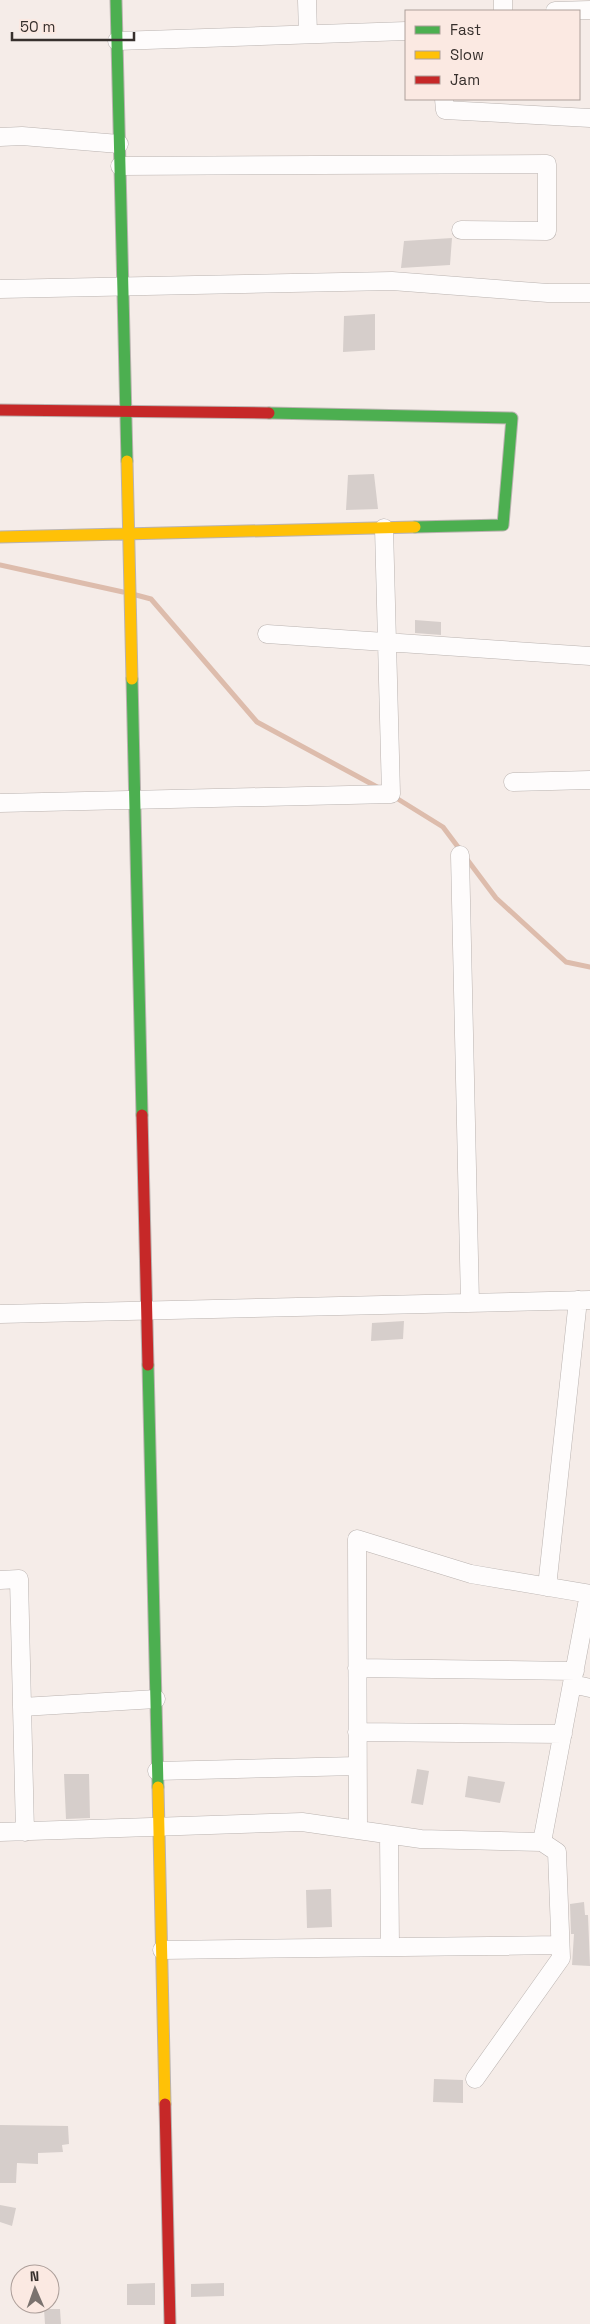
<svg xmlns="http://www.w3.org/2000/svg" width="590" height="2324" font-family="'Space Grotesk',sans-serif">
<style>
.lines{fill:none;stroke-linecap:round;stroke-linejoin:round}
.stream{stroke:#ddbcac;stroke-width:5}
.building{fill:#d6cecb}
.street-casing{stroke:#bab3b0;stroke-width:19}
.fast-casing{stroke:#bab3b0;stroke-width:13}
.slow-casing{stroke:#bab3b0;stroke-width:13}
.jam-casing{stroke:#bab3b0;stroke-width:13}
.street{stroke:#fefcfc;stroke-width:18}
.fast{stroke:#4caf50;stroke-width:11}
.slow{stroke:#ffc107;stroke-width:11}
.jam{stroke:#c62828;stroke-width:11}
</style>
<rect width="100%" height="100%" fill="#f5ece8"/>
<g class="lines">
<!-- stream -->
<path class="stream" d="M0,565L123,592
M136,595L151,599L257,722L379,788
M393,796L443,827L461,851
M466,858L496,898L566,962L590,967"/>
</g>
<!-- building -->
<path class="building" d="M452,238L450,265L401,268L404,241Z
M375,314V350L343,352L344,316Z
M374,474L378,509L346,510L348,475Z
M415,620L441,622V635L415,633Z
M404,1321L403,1339L371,1341L372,1323Z
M417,1769L429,1771L423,1805L411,1803Z
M64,1774H89L90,1818L66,1819Z
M468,1776L505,1782L500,1803L465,1797Z
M331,1889L332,1927L307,1928L306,1890Z
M584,1902L585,1915H588L590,1966L572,1965L574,1934H571L570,1904Z
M434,2079L463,2080V2103L433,2102Z
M0,2125L68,2126L69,2144L62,2145L63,2152L38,2153V2164L17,2163L16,2183H0Z
M0,2205L16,2208L12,2226L0,2222Z
M155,2283V2305H127V2284Z
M224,2283V2296L191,2297V2284Z
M44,2309H60L61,2324H45Z"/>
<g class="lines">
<!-- street casing -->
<g class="street-casing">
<path id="street" d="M307,0L308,34
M503,0V11
M555,11L590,10
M117,41L406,31
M444,99L445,110L590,118
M0,137L22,136L119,144
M120,166L547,164V231L461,230
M0,289L392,281L548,293H590
M267,634L590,656
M513,782L590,780
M0,803L391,794L384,528
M460,855L470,1303
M0,1314L590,1300
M0,1580L19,1579L25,1832
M547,1587L578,1300
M357,1668L575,1671
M572,1684L590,1688
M22,1707L156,1699
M357,1732L563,1734
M157,1771L357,1766
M358,1830L357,1539L471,1574L590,1594
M0,1832L302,1822L421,1839L542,1842L557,1852L561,1958L475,2079
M389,1835L390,1947
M542,1842L589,1594
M162,1950L560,1945"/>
</g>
<!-- fast casing -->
<g class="fast-casing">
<path id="fast" d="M116,0L127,461
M269,413L512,418L503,525L415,527
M132,679L142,1115
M148,1365L158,1787"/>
</g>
<!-- slow casing -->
<g class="slow-casing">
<path id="slow" d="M127,461L132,679
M0,537L415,527
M158,1787L165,2104"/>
</g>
<!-- jam casing -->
<g class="jam-casing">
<path id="jam" d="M0,410L269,413
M142,1115L148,1365
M165,2104L170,2324"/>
</g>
<!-- street -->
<use href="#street" class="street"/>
<!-- fast -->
<use href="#fast" class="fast"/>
<!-- slow -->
<use href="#slow" class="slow"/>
<!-- jam -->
<use href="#jam" class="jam"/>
</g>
<!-- legend -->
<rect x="405" y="10" width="175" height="90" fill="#fbe9e2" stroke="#ad9f9a"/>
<rect x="415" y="26" width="25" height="8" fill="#4caf50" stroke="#ad9f9a"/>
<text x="450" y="35" font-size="15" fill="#37302d">Fast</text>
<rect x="415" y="51" width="25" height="8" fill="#ffc107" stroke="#ad9f9a"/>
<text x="450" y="60" font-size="15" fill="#37302d">Slow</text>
<rect x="415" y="76" width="25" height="8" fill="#c62828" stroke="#ad9f9a"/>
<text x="450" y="85" font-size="15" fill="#37302d">Jam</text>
<!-- north arrow -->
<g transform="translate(35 2289) rotate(358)"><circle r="24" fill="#fbe9e2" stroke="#ad9f9a"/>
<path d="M0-4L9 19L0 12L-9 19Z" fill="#7a726e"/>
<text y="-8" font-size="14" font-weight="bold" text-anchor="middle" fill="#37302d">N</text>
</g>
<!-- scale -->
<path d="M12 32v8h122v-8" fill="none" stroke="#37302d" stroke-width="2.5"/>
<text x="20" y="32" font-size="15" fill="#37302d" stroke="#fbe9e2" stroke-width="4" paint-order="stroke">50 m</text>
</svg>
